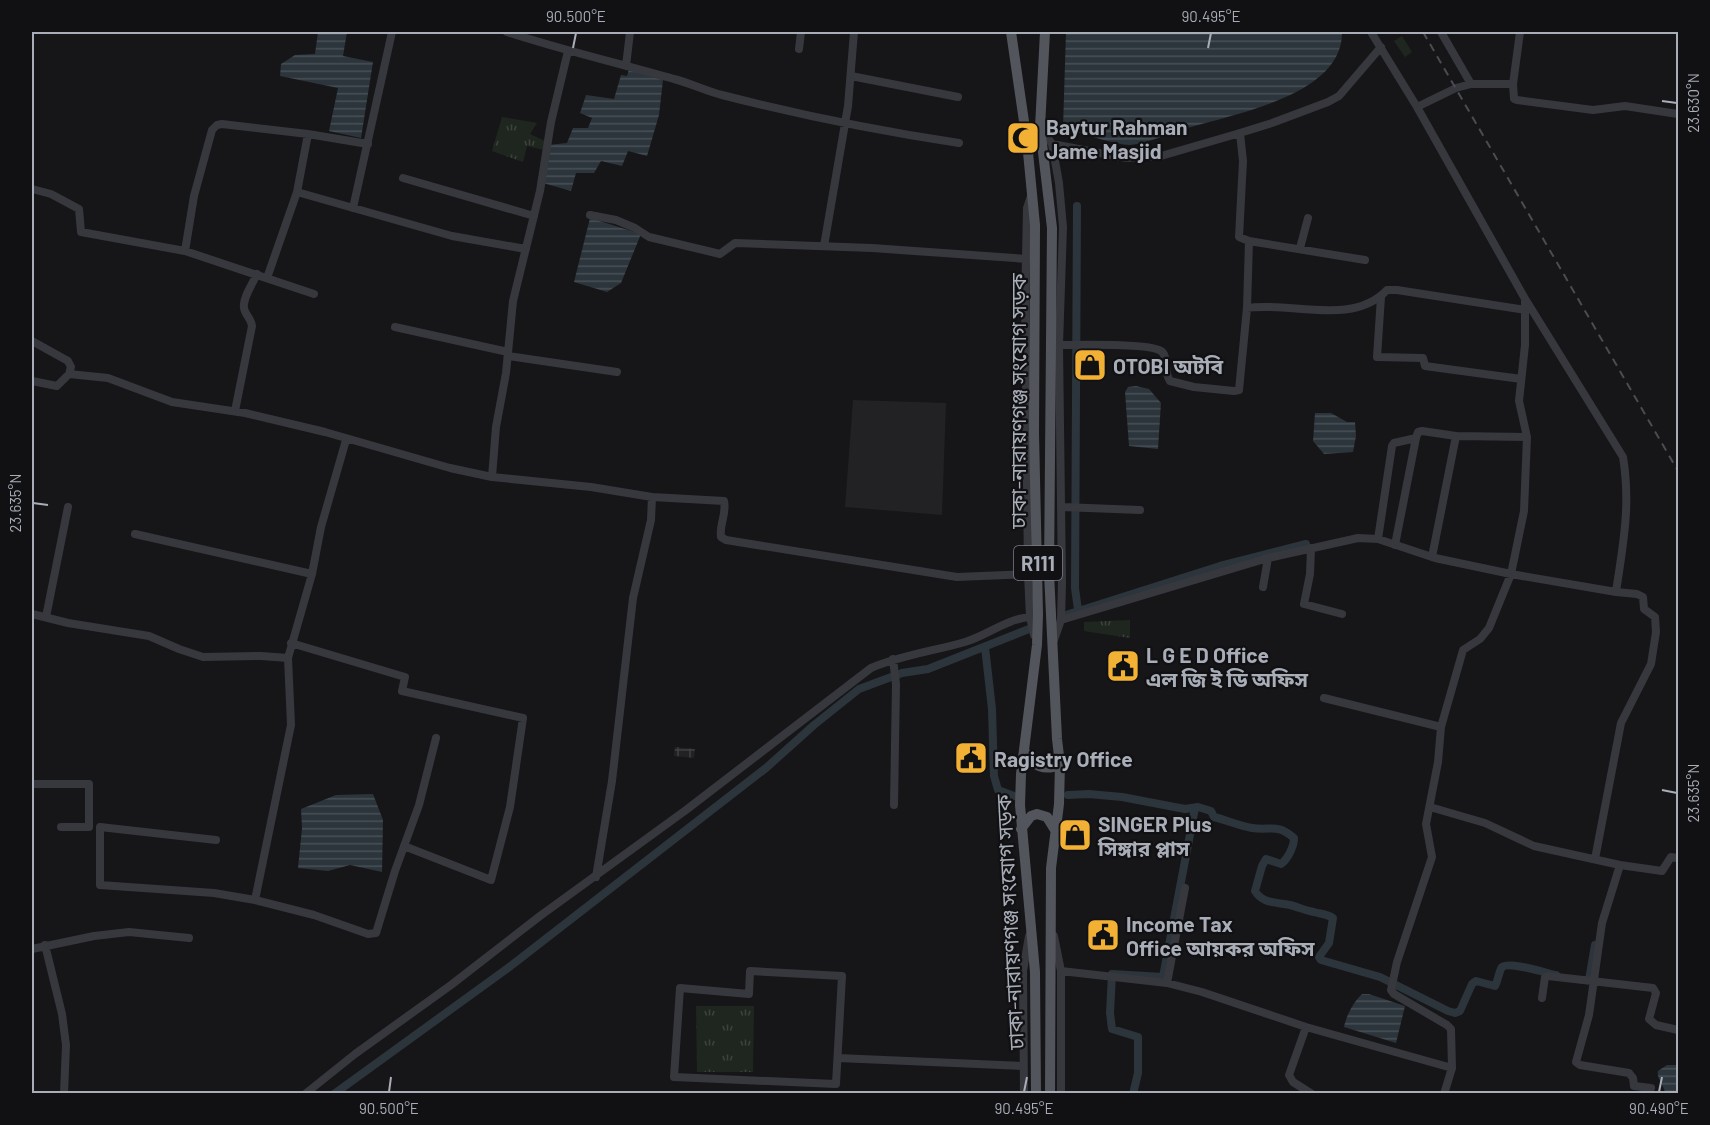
<svg xmlns="http://www.w3.org/2000/svg" width="1710" height="1125" font-family="Barlow,'Noto Sans Bengali',sans-serif">
<style>
.built{fill:#222225}
.industrial{fill:url(#industrial-grid)}
.grass{fill:url(#grass-tufts)}
.water{fill:url(#water-rules)}
.lines{fill:none;stroke-linecap:round;stroke-linejoin:round}
.canal{stroke:#2c353c;stroke-width:8}
.minor{stroke:#37383d;stroke-width:8}
.major{stroke:#53555c;stroke-width:10}
.rail{stroke:#4a4c52;stroke-width:2;stroke-dasharray:8 6;stroke-linecap:butt}
.ticks{fill:none;stroke:#a8adb8;stroke-width:2}
.labels{text-anchor:middle;dominant-baseline:central;stroke-width:4.5;stroke-linejoin:round;paint-order:stroke}
.shield{fill:#111113;stroke:#7b7e86;stroke-width:1.5}
.shield-label{font-size:20px;font-weight:bold;fill:#a8adb8}
.poi-label{font-size:21px;font-weight:bold;fill:#a8adb8;stroke:#111113;text-anchor:start}
.street-label{font-size:21px;fill:#a8adb8;stroke:#111113}
.neatline{fill:none;stroke:#a8adb8;stroke-width:2}
.ticks-label{font-size:15px;text-anchor:middle;fill:#a8adb8}
</style>
<defs>
<pattern id="industrial-grid" width="8" height="8" patternUnits="userSpaceOnUse" patternTransform="scale(1.5)"><rect width="8" height="8" fill="#222225"/><path d="M0 4h8M4 0v8" fill="none" stroke="#3f3f43"/></pattern>
<pattern id="grass-tufts" width="24" height="20" patternUnits="userSpaceOnUse" patternTransform="scale(1.5)"><rect width="24" height="20" fill="#1e261f"/><path d="M3 7l-1-3M5 7V3M7 7l1-3M15 17l-1-3M17 17v-4M19 17l1-3" fill="none" stroke="#3c433d"/></pattern>
<pattern id="water-rules" width="6" height="5" patternUnits="userSpaceOnUse" patternTransform="scale(1.5)"><rect width="6" height="5" fill="#2c353c"/><path d="M0 2.5h6" fill="none" stroke="#485056"/></pattern>
</defs>
<rect width="100%" height="100%" fill="#161618"/>
<!-- built -->
<path class="built" d="M853,400L946,403L942,515L845,507Z"/>
<!-- industrial -->
<path class="industrial" d="M675,747L695,749L694,758L674,756Z"/>
<!-- grass -->
<path class="grass" d="M1402,36L1412,52L1405,57L1394,41Z
M502,117L537,123L530,134L545,141L544,150L527,146L523,162L492,151Z
M1130,620V638L1084,631V622Z
M696,1006H754L753,1072H697Z"/>
<!-- water -->
<path class="water" d="M318,32H347L343,56L373,62L361,138L329,131L338,88L280,76L281,64L295,55L315,54Z
M1066,32H1342C1343,94 1238,113 1191,127C1175,132 1144,144 1129,145C1118,145 1076,132 1063,128Z
M629,69L663,80L659,115L647,156L628,151L622,166L601,161L594,173H576L571,191L543,183L548,145L567,143L573,128H588L592,118L580,113L586,95L614,99L621,75L627,76Z
M590,218L641,234L621,283L607,292L574,282Z
M1136,386L1149,389L1161,403L1158,449L1129,446L1125,392L1128,387Z
M1315,413H1331L1347,422H1355L1356,436L1353,452L1324,454L1313,441Z
M373,794L383,820L382,872L350,865L328,871L298,868L302,828L301,809L336,795Z
M1362,994H1369L1405,1006L1396,1043L1344,1027C1346,1016 1354,1001 1362,994Z
M1667,1065H1678V1093H1665C1664,1085 1656,1078 1658,1071Z"/>
<g class="lines">
<!-- canal -->
<path class="canal" d="M1077,206L1075,588L1078,610
M1066,615L1220,566L1306,544
M985,647L992,709L994,776L998,790L1014,796
M1068,795L1089,794L1122,797L1185,809L1198,807L1211,811L1214,817C1226,820 1240,826 1252,828C1272,831 1276,823 1294,838C1294,846 1288,859 1281,864L1266,859L1262,866L1255,891C1263,904 1276,902 1290,905C1298,907 1306,911 1314,912C1321,914 1327,914 1333,918L1329,943L1319,957L1321,960L1380,977L1448,1011L1455,1013L1460,1011L1472,984L1476,981L1495,986C1498,981 1499,971 1502,967C1509,961 1546,973 1556,975
M1583,980H1589L1595,945
M334,1094L508,968L766,768L814,725L859,689L902,673L928,669L1029,629
M1133,1094L1138,1073V1037L1112,1029L1110,1013L1112,974L1163,977L1195,808"/>
<!-- minor -->
<path class="minor" d="M507,32C562,50 618,63 674,79C690,83 706,91 722,95C800,115 879,131 959,143
M1441,32L1471,84
M799,49L801,32
M626,66L630,32
M851,76L958,97
M1513,84L1514,99L1517,100L1593,110L1625,106L1678,114
M1417,107L1456,88L1471,84H1513L1520,32
M1041,128L1052,144L1059,183L1063,227L1059,345L1062,583L1061,620L1054,640
M1240,133L1243,161L1239,237L1249,241L1365,260
M1052,144L1126,158L1161,156L1240,133L1272,123L1328,102L1339,96L1381,47
M403,178L534,216
M32,189L51,194L79,209L81,232L185,251L314,294
M297,192L452,236L526,249
M1031,196L1027,208L1025,305L1028,574L1030,617L1034,635
M353,208L392,32
M590,215L616,220L635,228L649,237L720,254L735,243L872,248L1027,259
M824,246L848,106L854,32
M1300,248L1308,218
M185,251L194,196L212,130L217,125L222,124L308,134L368,144
M267,278L297,192L308,134
M1381,297L1377,357L1423,358L1425,366L1521,379
M1247,308C1290,301 1352,327 1387,290H1397L1526,310
M395,327L508,352
M32,341L68,361L71,367L69,374L57,386L32,381
M1059,345C1076,345 1150,343 1161,351C1169,356 1163,372 1170,381L1194,387L1234,391L1239,390L1247,308L1249,241
M508,356L617,372
M69,374L108,378L172,402L245,413L325,432L450,468L492,477L591,487L652,497L724,501C727,513 719,525 721,537L726,540L957,577L1028,574
M235,411L252,326C251,318 245,315 244,308C242,299 253,283 257,274
M492,477L496,427L506,373L513,301L540,191L551,122L568,51
M1062,507L1140,510
M135,534L312,574
M1378,539L1392,446L1394,443L1416,438
M1395,545L1416,438L1418,432L1422,431L1456,436L1527,437
M1311,548L1310,574L1304,604L1342,614
M1432,557L1456,436
M1263,587L1268,558
M32,614L68,623L149,636L179,649L203,657L261,656L288,658L312,574L321,527L346,440
M46,617L68,507
M1061,620L1268,558L1358,538L1378,539L1435,558L1511,574L1616,592C1623,544 1631,506 1623,457L1524,297L1417,107L1371,32
M291,643L405,677L402,691L523,718L510,807L491,880L404,846
M893,659L896,684L894,805
M1324,698L1441,727
M32,784H89V827H61
M1430,807L1485,823L1534,846L1620,865L1662,871L1671,857L1678,858
M216,840L100,827V885L214,893L255,900L291,725L288,658
M1595,859L1621,723L1651,664L1656,632L1655,617L1644,609L1643,597L1637,594L1616,592
M1620,865L1602,923L1589,1015L1576,1062L1580,1065L1629,1073L1633,1078L1634,1086L1651,1088
M596,877L612,781L633,598L651,520L652,497
M255,900L314,915L368,934L376,933L395,871L419,805L436,738
M1054,936L1061,971V1094
M45,945L62,1014L66,1045L64,1094
M32,949L94,936L129,932L189,938
M750,971L842,976L836,1084L674,1077L680,988L749,994Z
M1061,971L1167,983L1202,992L1306,1027L1452,1068
M1167,983L1185,888
M1542,998L1545,977L1548,976L1653,988L1656,993L1649,1019L1656,1025L1678,1030
M1306,1027L1289,1075L1293,1082L1312,1094
M838,1058L1023,1066
M305,1094L355,1054L451,985L540,916L686,810L871,668C902,655 934,651 965,642C988,635 1006,619 1030,617
M1024,1094L1023,971L1029,936
M1444,1094L1452,1068L1451,1029L1447,1025L1394,994L1391,990L1397,962L1432,857L1426,824L1438,762L1441,727L1463,650L1480,639L1489,628L1511,574L1524,511L1527,437L1519,401L1525,345V300"/>
<!-- major -->
<path class="major" d="M1011,32L1027,142L1035,225L1034,433L1038,614L1037,645L1021,774L1020,805L1035,972L1036,1094
M1045,32L1040,127L1052,228L1049,573L1057,739L1060,764L1059,804L1051,868L1050,1094
M1025,752C1033,766 1045,772 1060,764
M1021,829L1031,816L1037,814L1047,817L1057,833"/>
<!-- rail -->
<path class="rail" d="M1423,32L1678,471"/>
</g>
<!-- ticks -->
<path class="ticks" d="M573,48L576,33M1208,48L1211,33M1662,101L1677,103M33,503L48,505M1662,790L1677,793M389,1092L391,1077M1024,1092L1027,1077M1659,1092L1662,1077"/>
<!-- icons -->
<defs>
<g id="mosque-square" transform="scale(1.725)"><rect x="-9" y="-9" width="18" height="18" rx="4" fill="#f2b134" stroke="#111113"/><path d="M3.5-4.9A6 6 0 1 0 3.5 4.9A5 5 0 1 1 3.5-4.9Z" fill="#111"/></g>
<g id="shop-square" transform="scale(1.725)"><rect x="-9" y="-9" width="18" height="18" rx="4" fill="#f2b134" stroke="#111113"/><path d="M-5-2.5h2.3a2.7 3.5 0 0 1 5.4 0H5L5.5 6h-11ZM-1.5-2.5h3a1.5 2.3 0 0 0-3 0Z" fill="#111"/></g>
<g id="civic-square" transform="scale(1.725)"><rect x="-9" y="-9" width="18" height="18" rx="4" fill="#f2b134" stroke="#111113"/><path d="M-.6-6.5H3V-4.5H.6V-3L4-1V1h2V6H-6V1h2V-1L-.6-3ZM-1.2 2.5V6h2.4V2.5Z" fill="#111"/></g>
</defs>
<g fill-rule="evenodd">
<use href="#mosque-square" x="1023" y="138"/>
<use href="#shop-square" x="1090" y="365"/>
<use href="#civic-square" x="1123" y="666"/>
<use href="#civic-square" x="971" y="758"/>
<use href="#shop-square" x="1075" y="835"/>
<use href="#civic-square" x="1103" y="935"/>
</g>
<g class="labels">
<!-- shield labels -->
<rect class="shield" x="1014" y="546" width="48" height="34" rx="4.5"/>
<g class="shield-label">
<text x="1038" y="563">R111</text>
</g>
<!-- poi labels -->
<g class="poi-label">
<text x="1046" y="126">Baytur Rahman<tspan x="1046" dy="24">Jame Masjid</tspan></text>
<text x="1113" y="365">OTOBI অটবি</text>
<text x="1146" y="654">L G E D Office<tspan x="1146" dy="24">এল জি ই ডি অফিস</tspan></text>
<text x="994" y="758">Ragistry Office</text>
<text x="1098" y="823">SINGER Plus<tspan x="1098" dy="24">সিঙ্গার প্লাস</tspan></text>
<text x="1126" y="923">Income Tax<tspan x="1126" dy="24">Office আয়কর অফিস</tspan></text>
</g>
<!-- street labels -->
<g class="street-label">
<text transform="translate(1017 401) rotate(-90)">ঢাকা-নারায়ণগঞ্জ সংযোগ সড়ক</text>
<text transform="translate(1009 922) rotate(-93)">ঢাকা-নারায়ণগঞ্জ সংযোগ সড়ক</text>
</g>
</g>
<!-- border -->
<rect width="1710" height="1125" fill="none" stroke="#111113" stroke-width="66"/>
<rect x="33" y="33" width="1644" height="1059" class="neatline"/>
<g class="ticks-label">
<text x="576" y="22">90.500°E</text>
<text x="1211" y="22">90.495°E</text>
<text transform="translate(1694 103) rotate(-90)" y="5">23.630°N</text>
<text transform="translate(16 503) rotate(-90)" y="5">23.635°N</text>
<text transform="translate(1694 793) rotate(-90)" y="5">23.635°N</text>
<text x="389" y="1114">90.500°E</text>
<text x="1024" y="1114">90.495°E</text>
<text x="1659" y="1114">90.490°E</text>
</g>
</svg>
